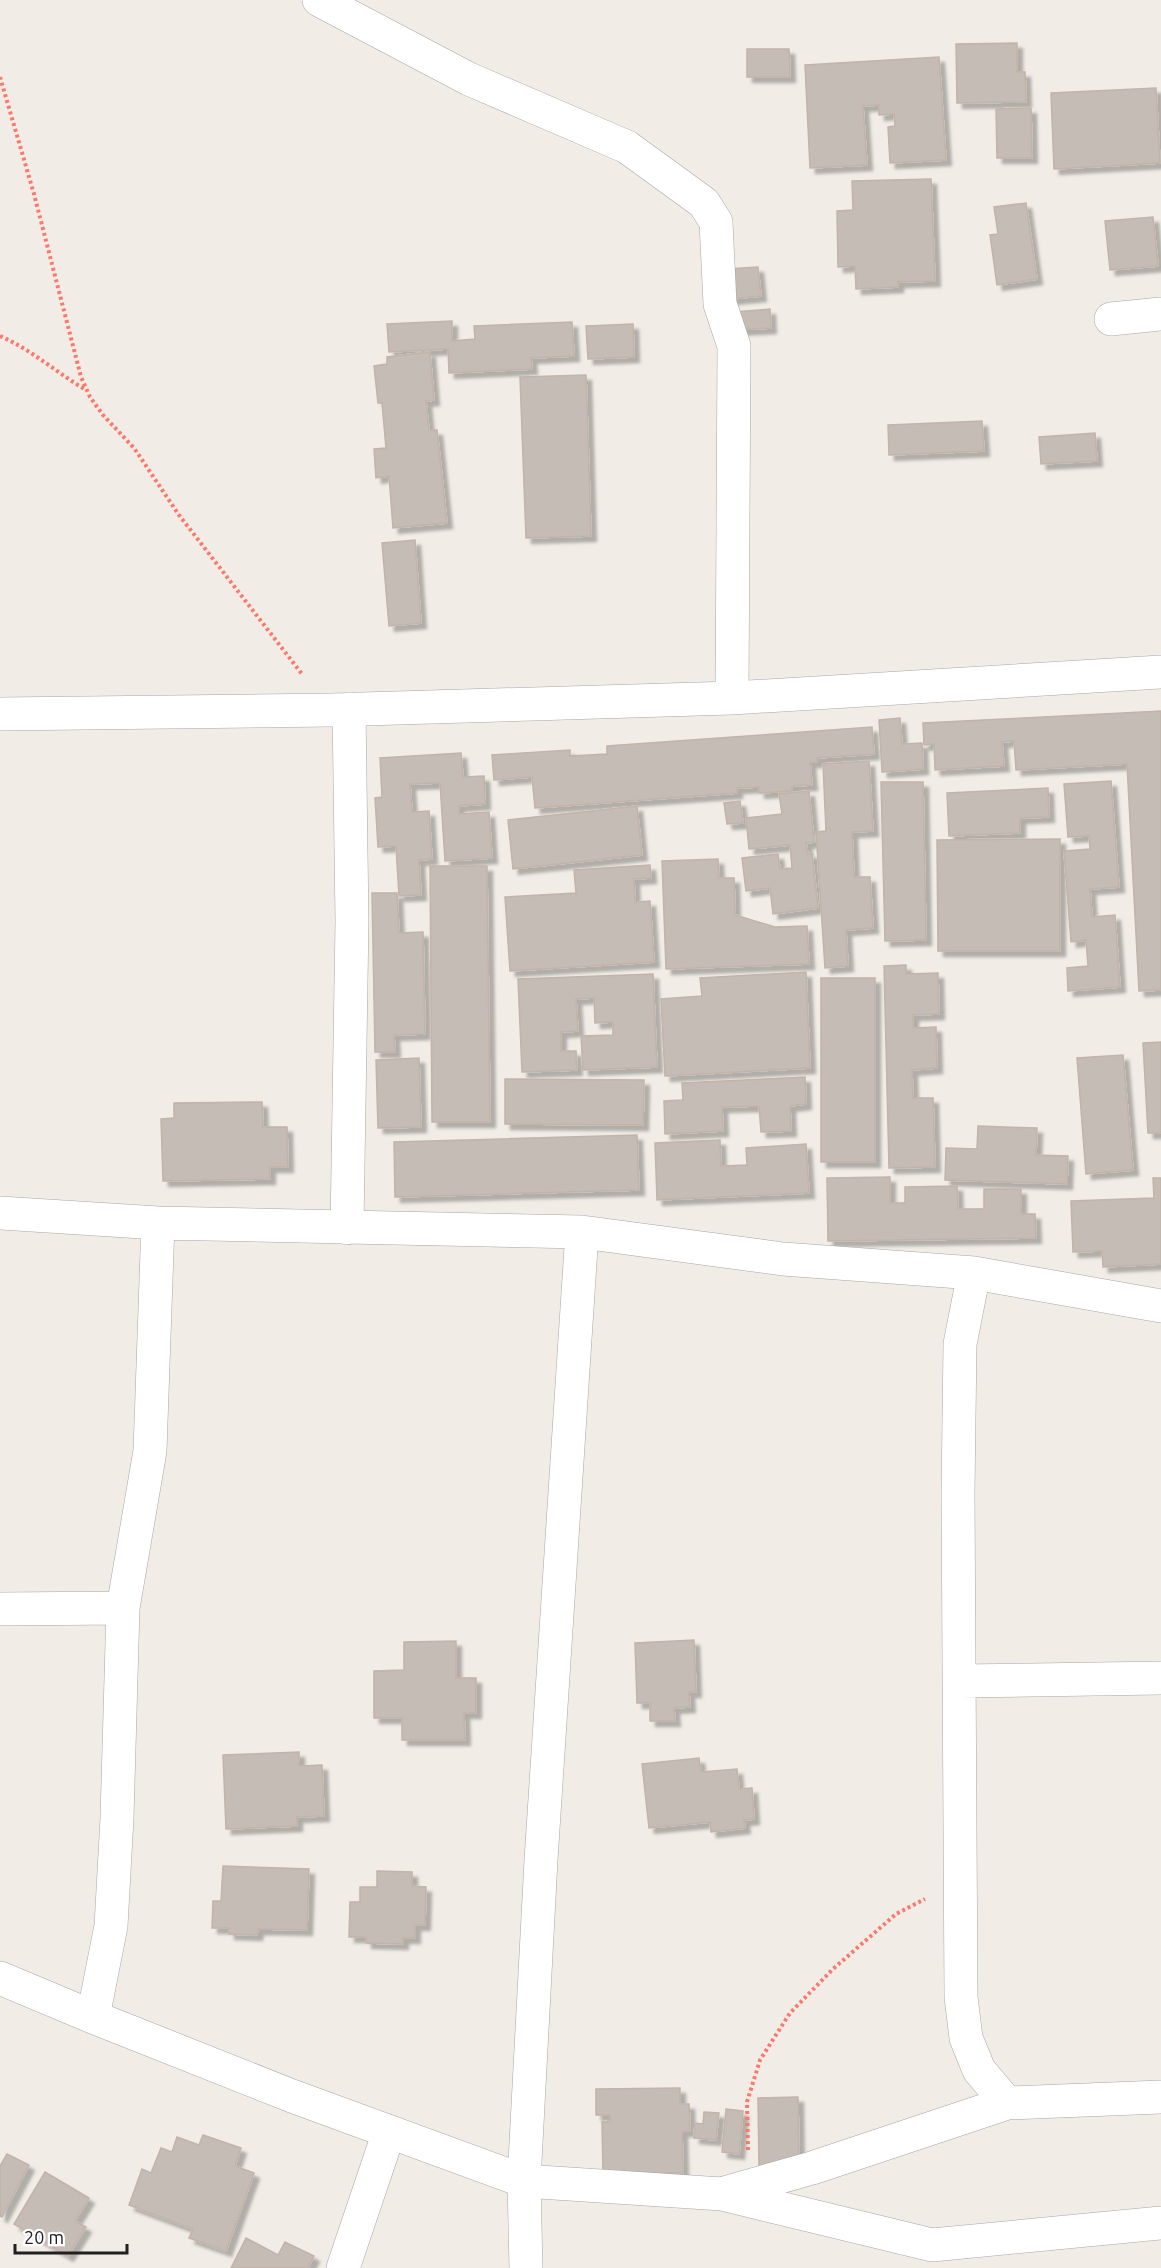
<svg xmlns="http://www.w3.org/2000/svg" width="1161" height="2268" font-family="Ubuntu,sans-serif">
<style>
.building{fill:#c5bcb5;stroke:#c3b3a8;stroke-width:1.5;filter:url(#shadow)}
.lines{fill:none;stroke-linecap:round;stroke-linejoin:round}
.minor-casing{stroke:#a7a7a7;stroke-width:34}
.path{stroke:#fb786c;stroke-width:4;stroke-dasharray:3 3;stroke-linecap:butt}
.minor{stroke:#fff;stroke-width:33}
</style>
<defs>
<filter id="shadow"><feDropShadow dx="5.5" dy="5.5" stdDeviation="1.5" flood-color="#0004"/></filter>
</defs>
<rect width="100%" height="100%" fill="#f1ede6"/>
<!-- building -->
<path class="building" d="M1017,43V72H1025L1026,102L957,103L956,44Z
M747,49H789L790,77H747Z
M939,57L946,160L890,163L888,127L895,126L894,114L879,115V105L863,106L867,165L810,168L805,65Z
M1156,88L1160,163L1054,169L1051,93Z
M1031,108L1032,158H997L996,109Z
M931,179L935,281L898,282V287L856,289L855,266L838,267L837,211L853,210L852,181Z
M1026,203L1037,279L997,285L990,235L998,234L994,207Z
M1153,217L1158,266L1110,270L1105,221Z
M758,267L761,296L731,299L728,269Z
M770,309L771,328L736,330L734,312Z
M452,321V341L475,339L474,326L572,322L574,356L531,358L532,369L449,373L448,349L389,352L387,324Z
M633,324L634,357L588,359L586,326Z
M430,352L434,400L426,401L429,430H437L447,523L393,528L389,476L376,478L374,449L386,448L382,403H378L374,366L387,364V357Z
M586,375L591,536L526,538L520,377Z
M982,421L984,451L889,455L888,425Z
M1095,433L1097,461L1041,464L1039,437Z
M415,540L421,623L389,626L382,543Z
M1161,711V990L1139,991L1127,764L1016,770L1014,741L1002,742L1004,766L935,770L934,744L924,745L923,723Z
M900,718L902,744L922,743L923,769L882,772L879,720Z
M872,727L874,754L817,758V762H810L812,785L792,786V791L759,793V787L737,788V793L535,808L532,777L494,780L492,755L570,750V756L607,754V746Z
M461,753L463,777L484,776L485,804L459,806V814L489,812L492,858L445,861L440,783L410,784L412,812L429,811L432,859L419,860L421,895L399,896L396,846L378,847L375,798L382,797L380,758Z
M869,761L873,831L852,832L854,877H870L873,928L846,930L848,966L825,968L816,832L826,831L823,764Z
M1111,781L1119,887L1090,889L1092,917L1115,915L1120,987L1068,991L1067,968L1088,966L1086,940L1071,942L1064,851L1090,849L1089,836L1068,837L1064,784Z
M881,782H923L926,940L885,941Z
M1048,788L1049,817L1020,818V833L949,836L947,793Z
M809,791L814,842L806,843L808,854L812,853L818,908L773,914L770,888L746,891L742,858L778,854L780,869L792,868L790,845L749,849L746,818L782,814L779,794Z
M740,801L743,823L727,824L724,803Z
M637,806L642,855L513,869L508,820Z
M1060,839V951H938L937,840Z
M718,859L719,878H734L735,915L775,927L807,926L809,964L666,969L662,861Z
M650,865L651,878L634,879L635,902L650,901L654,962L510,971L505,897L576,893L574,870Z
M430,866H487L490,1122H432Z
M372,893H397L399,933L423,932L425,1034L394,1035L395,1052H375Z
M906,965V974L938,973L939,1014L913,1015V1028L936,1027L937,1068L912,1070L913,1098H933L935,1167L889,1168L884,966Z
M806,972L810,1068L665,1076L661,999L702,996L700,978Z
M653,974L657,1067L583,1070L581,1036L613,1035V1022L595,1023L594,998L576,999L578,1031L561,1032V1051H576L577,1070L522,1072L518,979Z
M821,978H875V1162H821Z
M1161,1042V1133H1148L1143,1043Z
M1123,1055L1133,1170L1086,1174L1077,1058Z
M419,1058L421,1127L378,1128L376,1060Z
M805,1077L806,1104L790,1106L791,1131L761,1132L759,1106L722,1107L723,1131L665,1134L664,1101L683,1100L682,1083Z
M505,1079L644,1080L643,1125L505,1124Z
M262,1102L263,1127H287L288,1167H270V1179L163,1181L161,1119L174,1118V1103Z
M978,1126L1037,1128L1036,1155L1068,1156L1067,1184L945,1180L946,1148L977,1149Z
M637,1135L639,1190L395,1197L394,1142Z
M720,1140L721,1166L747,1165L746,1148L806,1144L809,1193L657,1200L655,1143Z
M890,1177V1203H905V1187L957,1186L958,1209H984V1189H1021V1214H1035L1036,1238L828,1241L827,1178Z
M1153,1178H1161V1264L1103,1267L1102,1251L1073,1252L1071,1201L1154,1198Z
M694,1640L696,1692H689L690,1707L674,1708L675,1721H650V1703H637L635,1643Z
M456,1641V1678H476V1713H464L465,1740H402V1718H374V1671L404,1670V1642Z
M299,1752V1766L322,1765L324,1816L297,1817V1826L226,1829L223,1755Z
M699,1758L701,1772L737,1769L739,1789L752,1788L754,1819L744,1820L745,1828L711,1832L710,1822L649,1828L642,1764Z
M223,1866L309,1869L307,1930L258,1929L257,1935L229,1934V1928H212L213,1901H221Z
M377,1871L412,1872V1886L426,1887L425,1925H415V1938H403V1944L366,1943V1937H349L350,1902H360V1887H377Z
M680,2088V2104H689L690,2131H682L683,2173H603L602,2122L610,2121V2115H596V2089Z
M798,2097L799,2165L759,2166L758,2098Z
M726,2109L743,2111L739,2154L722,2152Z
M704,2112L719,2113L716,2140L694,2138L695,2123L703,2124Z
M203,2135L241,2148L235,2166L254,2173L226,2251L189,2238L193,2229L129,2205L142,2169L151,2173L161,2148L172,2152L177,2137L199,2145Z
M7,2154L29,2165L2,2217L0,2216V2166Z
M45,2172L89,2198L75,2221L86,2227L68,2256L14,2224Z
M246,2238L278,2255L285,2242L314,2256L308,2268H231Z"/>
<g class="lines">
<!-- minor casing -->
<g class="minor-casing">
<path id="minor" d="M319,0L469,79L627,147L704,203L716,222L720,304L734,346L732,698
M1111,319L1161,314
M0,714L330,710L732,698L1161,672
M0,1213L158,1223L582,1232L783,1259L974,1273L1161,1306
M347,1228L352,921L349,709
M974,1273L960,1344L958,1493L961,1997L966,2038L979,2070L1007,2103
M0,1609L123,1608
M960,1681L1161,1678
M0,1978L93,2017L292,2096L524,2181L722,2194L932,2245L1161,2223
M93,2017L111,1926L117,1818L123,1608L150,1451L158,1223
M724,2193L812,2168L1007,2103L1161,2097
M343,2268L389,2132
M526,2268L524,2181L541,1860L582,1232"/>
</g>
<!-- path -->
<path class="path" d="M0,77L34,194L81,377L90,397L103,415L134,448L179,515L302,674
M0,336C32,350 57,373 86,390
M748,2150L747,2102L760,2060L790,2013L833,1969L896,1914L925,1899"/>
<!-- minor -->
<use href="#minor" class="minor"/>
</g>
<!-- scale -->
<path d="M15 2244v9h112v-9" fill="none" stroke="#202020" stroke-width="3"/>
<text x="24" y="2244" font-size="18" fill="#202020" stroke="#ffffff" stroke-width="4.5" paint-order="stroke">20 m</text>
</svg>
